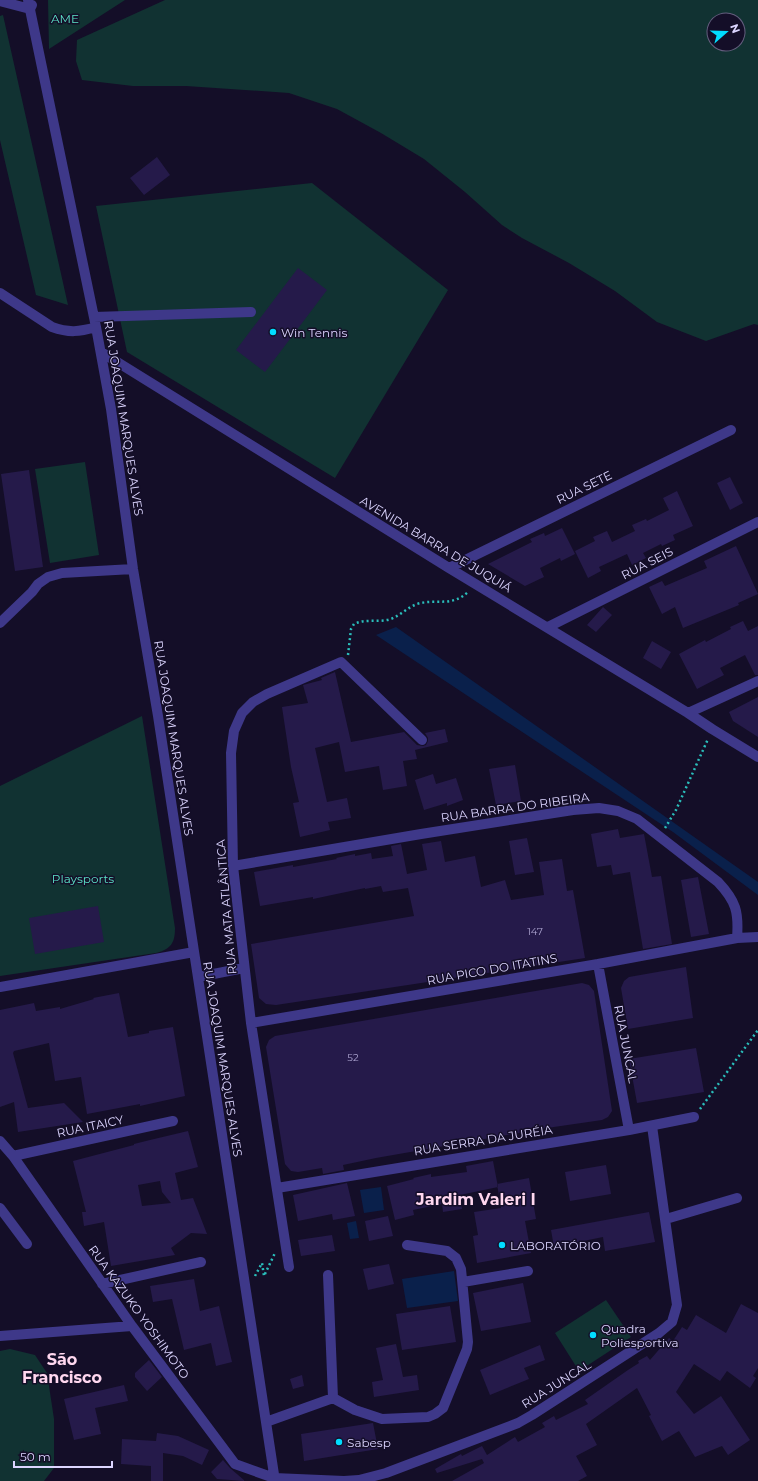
<svg xmlns="http://www.w3.org/2000/svg" width="758" height="1481" font-family="Montserrat,sans-serif">
<style>
.green{fill:#113232;fill-rule:evenodd}
.water{fill:#0a204b}
.building{fill:#251a4a;fill-rule:evenodd}
.lines{fill:none;stroke-linecap:round;stroke-linejoin:round}
.path{stroke:#2abebb;stroke-width:2.5;stroke-dasharray:2 3;stroke-linecap:butt}
.minor{stroke:#3e3889;stroke-width:10}
.poi-dot{fill:#01dcff;stroke:#140e28;stroke-width:1.5}
.labels{text-anchor:middle;dominant-baseline:central;stroke-width:3;stroke-linejoin:round;paint-order:stroke}
.number-label{font-size:10px;fill:#aea6d2}
.park-label{font-size:12px;fill:#5be5c8;stroke:#140e28}
.poi-label{font-size:12px;fill:#dcd5ff;stroke:#140e28;text-anchor:start}
.street-label{font-size:12px;fill:#dcd5ff;stroke:#140e28}
.district-label{font-size:16px;font-weight:bold;fill:#ffd7ef;stroke:#140e28}
</style>
<rect width="100%" height="100%" fill="#140e28"/>
<!-- green -->
<path class="green" d="M48,0H125L49,49Z
M165,0H758V325L754,324L706,341L657,322L615,291L569,263L522,238L502,225L465,192L424,159L381,133L337,109L289,93L186,86H133L82,80L76,61L77,40ZM714,20H738V44H714Z
M3,15L68,305L36,295L0,140V16Z
M312,183L448,290L335,478L127,352L96,206Z
M85,462L99,555L50,563L35,469Z
M142,716L175,928C175,943 171,949 156,953L0,976V786Z
M606,1300L631,1337L579,1371L555,1333Z
M10,1349L35,1355L47,1373L54,1419V1468L44,1481H0V1351Z"/>
<!-- water -->
<path class="water" d="M396,627L758,882V895L673,832L376,635Z
M381,1187L384,1210L364,1213L360,1190Z
M356,1221L359,1238L350,1239L347,1223Z
M454,1271L458,1301L407,1308L402,1279Z"/>
<!-- building -->
<path class="building" d="M157,157L170,175L144,195L130,178Z
M298,268L327,290L265,372L236,350Z
M29,470L43,567L15,571L1,474Z
M730,477L743,503L730,510L717,483Z
M677,491L693,526L673,535L675,540L662,546L661,544L643,553L646,558L632,565L627,554L599,567L601,571L588,578L575,551L595,541L593,537L607,531L612,542L635,531L632,525L646,519L647,521L669,510L663,498Z
M562,528L575,554L561,561L560,558L540,568L544,577L525,586L488,564L532,542L530,539L544,533L545,536Z
M736,546L758,594L738,603L739,605L683,628L675,607L662,614L649,587L662,581L665,586L707,568L704,561Z
M603,607L612,615L596,632L587,625Z
M743,621L748,631L758,626V675H755L745,655L720,668L724,675L697,689L679,654L705,640L706,642L731,629L730,627Z
M652,641L671,652L661,669L643,658Z
M335,672L351,742L404,732L417,745L423,746L426,745L428,741V738L425,733L445,729L448,742L415,750L417,759L403,761L407,786L383,790L379,766L345,772L339,742L315,748L327,802L347,798L351,818L328,822L330,830L300,837L293,803L299,802L291,767L282,707L308,703L303,685L322,680L321,678Z
M758,697V737L733,721L729,712Z
M515,765L521,801L496,805L489,769Z
M433,774L436,784L456,778L463,800L447,806V803L424,810L415,780Z
M618,829L620,838L644,834L652,877L661,876L672,944L643,949L630,872L613,875L611,865L597,867L591,834Z
M527,838L534,872L515,875L509,841Z
M441,841L445,862L475,856L481,887L505,880L511,900L544,895L539,862L562,859L567,891L573,890L585,958L276,1005L266,1004L259,998L251,944L414,916L408,888L383,892L381,886L365,889V888L313,899V897L260,906L254,872L293,865V867L337,859L336,858L355,854V856L371,853L372,859L393,856L391,846L401,844L407,874L427,870L422,844Z
M698,877L709,934L691,937L681,880Z
M98,906L104,942L35,954L29,918Z
M686,967L693,1018L628,1029L621,988L624,981L629,977Z
M582,983L589,985L594,991L612,1111L608,1117L602,1120L547,1128L376,1158L343,1165L344,1170L323,1174L322,1168L298,1172L291,1171L285,1164L266,1047L269,1040L275,1036Z
M119,993L128,1037L149,1033V1031L173,1027L185,1096L140,1106V1104L87,1114L81,1077L55,1081L49,1043L14,1051L13,1053L28,1108L64,1103L83,1122L18,1132L14,1102L0,1107V1010L34,1003L36,1011L60,1007V1009L94,999L93,998Z
M696,1048L704,1092L637,1103L629,1059Z
M188,1131L198,1167L175,1173L181,1200L193,1198L207,1234L191,1233L171,1248L175,1255L111,1266L104,1222L84,1226L82,1212H86L73,1161L134,1145V1144L150,1140ZM160,1181L162,1192L171,1203L142,1206L138,1185Z
M493,1161L498,1187L460,1195L462,1209L443,1212L442,1204L413,1210L414,1215L395,1220L387,1186L414,1179L413,1178L431,1174V1177L467,1172L466,1166Z
M606,1165L611,1194L570,1201L565,1172Z
M529,1178L536,1219L525,1221L531,1253L477,1263L473,1236L478,1235L474,1212L501,1208L497,1184Z
M347,1183L355,1216L333,1220L332,1214L298,1221L293,1195Z
M649,1212L655,1242L605,1251L603,1237L554,1247L551,1230Z
M388,1216L393,1236L369,1241L365,1221Z
M332,1235L335,1251L301,1256L298,1240Z
M389,1264L394,1284L368,1290L363,1269Z
M194,1279L200,1311L219,1306L232,1362L216,1366L211,1343L184,1350L172,1299L153,1302L150,1286Z
M523,1283L531,1322L481,1331L473,1293Z
M741,1304L758,1313V1368L753,1376L756,1378L750,1388L727,1371L720,1381L694,1364L676,1392L694,1414L721,1396L750,1440L728,1455L722,1446L695,1457L679,1431L662,1441L649,1416L651,1415L637,1388L586,1424L597,1445L576,1456L587,1476L578,1481H452L484,1463L482,1459L437,1473L435,1469L461,1454L462,1456L482,1446L487,1455L515,1437L518,1442L545,1427L542,1423L554,1416L556,1420L588,1404L585,1400L628,1370L639,1363L638,1361L647,1356L650,1360L669,1338L673,1341L682,1327L687,1330L696,1315L726,1333Z
M450,1306L456,1342L402,1350L396,1314Z
M396,1344L403,1377L417,1375L419,1390L374,1397L372,1382L383,1380L376,1348Z
M540,1345L545,1360L524,1368L529,1379L490,1395L480,1370Z
M149,1360L162,1377L147,1391L135,1377V1373Z
M302,1375L304,1386L293,1389L290,1379Z
M124,1385L128,1401L95,1408L101,1434L74,1440L64,1399Z
M373,1423L378,1449L304,1461L301,1434Z
M157,1433L178,1436L209,1450L202,1465L183,1456L163,1453V1481H151V1466L121,1464L122,1439L156,1441Z
M223,1460L230,1468L245,1481L217,1479L211,1472Z"/>
<g class="lines">
<!-- path -->
<path class="path" d="M348,655L351,629L354,624C364,619 376,622 387,620C398,618 406,608 417,604C436,598 452,608 469,591
M665,828L676,810L708,739
M700,1109L758,1030
M255,1276L262,1263L264,1276L275,1253"/>
<!-- minor -->
<path class="minor" d="M28,0L96,327L111,409L133,569L158,716L275,1481
M0,1L30,9L32,5
M0,293L52,327C69,333 79,332 96,327
M94,317L251,312
M101,352L449,568L688,713L712,729L758,757
M449,568L731,430
M0,623L32,592L38,584L48,577L62,573L133,569
M548,627L758,522
M688,713L758,681
M233,866L421,834L573,810L599,808L618,811L637,819L718,882C736,901 739,912 737,938
M598,964L629,1130
M198,977L244,968
M0,987L194,952
M251,1023L598,964L737,938L758,937
M0,1141L13,1156L132,1326L235,1464L274,1478L344,1481L359,1480L386,1473L518,1423L532,1415L659,1333L672,1322L677,1305L652,1126
M13,1156L173,1121
M277,1188L629,1130L694,1117
M0,1208L27,1244
M666,1219L737,1198
M289,1267L251,1023L233,866L231,753L234,731L242,713L253,702L267,694L341,662L422,740
M328,1275L333,1398
M463,1282L528,1271
M102,1284L201,1262
M0,1336L132,1326
M266,1422L333,1398L355,1410L382,1419L428,1417L435,1414L443,1408L467,1349L468,1342L461,1269L456,1258L447,1251L407,1245"/>
</g>
<!-- markers -->
<g class="poi-dot">
<circle cx="273" cy="332" r="4"/>
<circle cx="502" cy="1245" r="4"/>
<circle cx="593" cy="1335" r="4"/>
<circle cx="339" cy="1442" r="4"/>
</g>
<g class="labels">
<!-- number labels -->
<g class="number-label">
<text x="535" y="931">147</text>
<text x="353" y="1057">52</text>
</g>
<!-- park labels -->
<g class="park-label">
<text x="65" y="18">AME</text>
<text x="83" y="878">Playsports</text>
</g>
<!-- poi labels -->
<g class="poi-label">
<text x="281" y="332">Win Tennis</text>
<text x="510" y="1245">LABORATÓRIO</text>
<text x="601" y="1328">Quadra<tspan x="601" dy="14">Poliesportiva</tspan></text>
<text x="347" y="1442">Sabesp</text>
</g>
<!-- street labels -->
<g class="street-label">
<text transform="translate(124 418) rotate(81)">RUA JOAQUIM MARQUES ALVES</text>
<text transform="translate(584 487) rotate(-26)">RUA SETE</text>
<text transform="translate(436 544) rotate(31)">AVENIDA BARRA DE JUQUIÁ</text>
<text transform="translate(647 563) rotate(-27)">RUA SEIS</text>
<text transform="translate(174 738) rotate(81)">RUA JOAQUIM MARQUES ALVES</text>
<text transform="translate(515 807) rotate(-8)">RUA BARRA DO RIBEIRA</text>
<text transform="translate(226 907) rotate(-95)">RUA MATA ATLÂNTICA</text>
<text transform="translate(492 969) rotate(-10)">RUA PICO DO ITATINS</text>
<text transform="translate(626 1044) rotate(79)">RUA JUNCAL</text>
<text transform="translate(223 1059) rotate(81)">RUA JOAQUIM MARQUES ALVES</text>
<text transform="translate(90 1126) rotate(-12)">RUA ITAICY</text>
<text transform="translate(483 1140) rotate(-9)">RUA SERRA DA JURÉIA</text>
<text transform="translate(139 1312) rotate(54)">RUA KAZUKO YOSHIMOTO</text>
<text transform="translate(556 1384) rotate(-32)">RUA JUNCAL</text>
</g>
<!-- district labels -->
<g class="district-label">
<text x="476" y="1199">Jardim Valeri I</text>
<text x="62" y="1359">São<tspan x="62" dy="18">Francisco</tspan></text>
</g>
</g>
<!-- north arrow -->
<g transform="translate(726 32) rotate(70)"><circle r="19" fill="#140e28" stroke="#645e7e"/>
<path d="M0-3L7 15L0 10L-7 15Z" fill="#01dcff"/>
<text y="-6" font-size="11" font-weight="bold" text-anchor="middle" fill="#dcd5ff">N</text>
</g>
<!-- scale -->
<path d="M14 1461v6h98v-6" fill="none" stroke="#dcd5ff" stroke-width="2"/>
<text x="20" y="1461" font-size="12" fill="#dcd5ff" stroke="#140e28" stroke-width="3" paint-order="stroke">50 m</text>
</svg>
